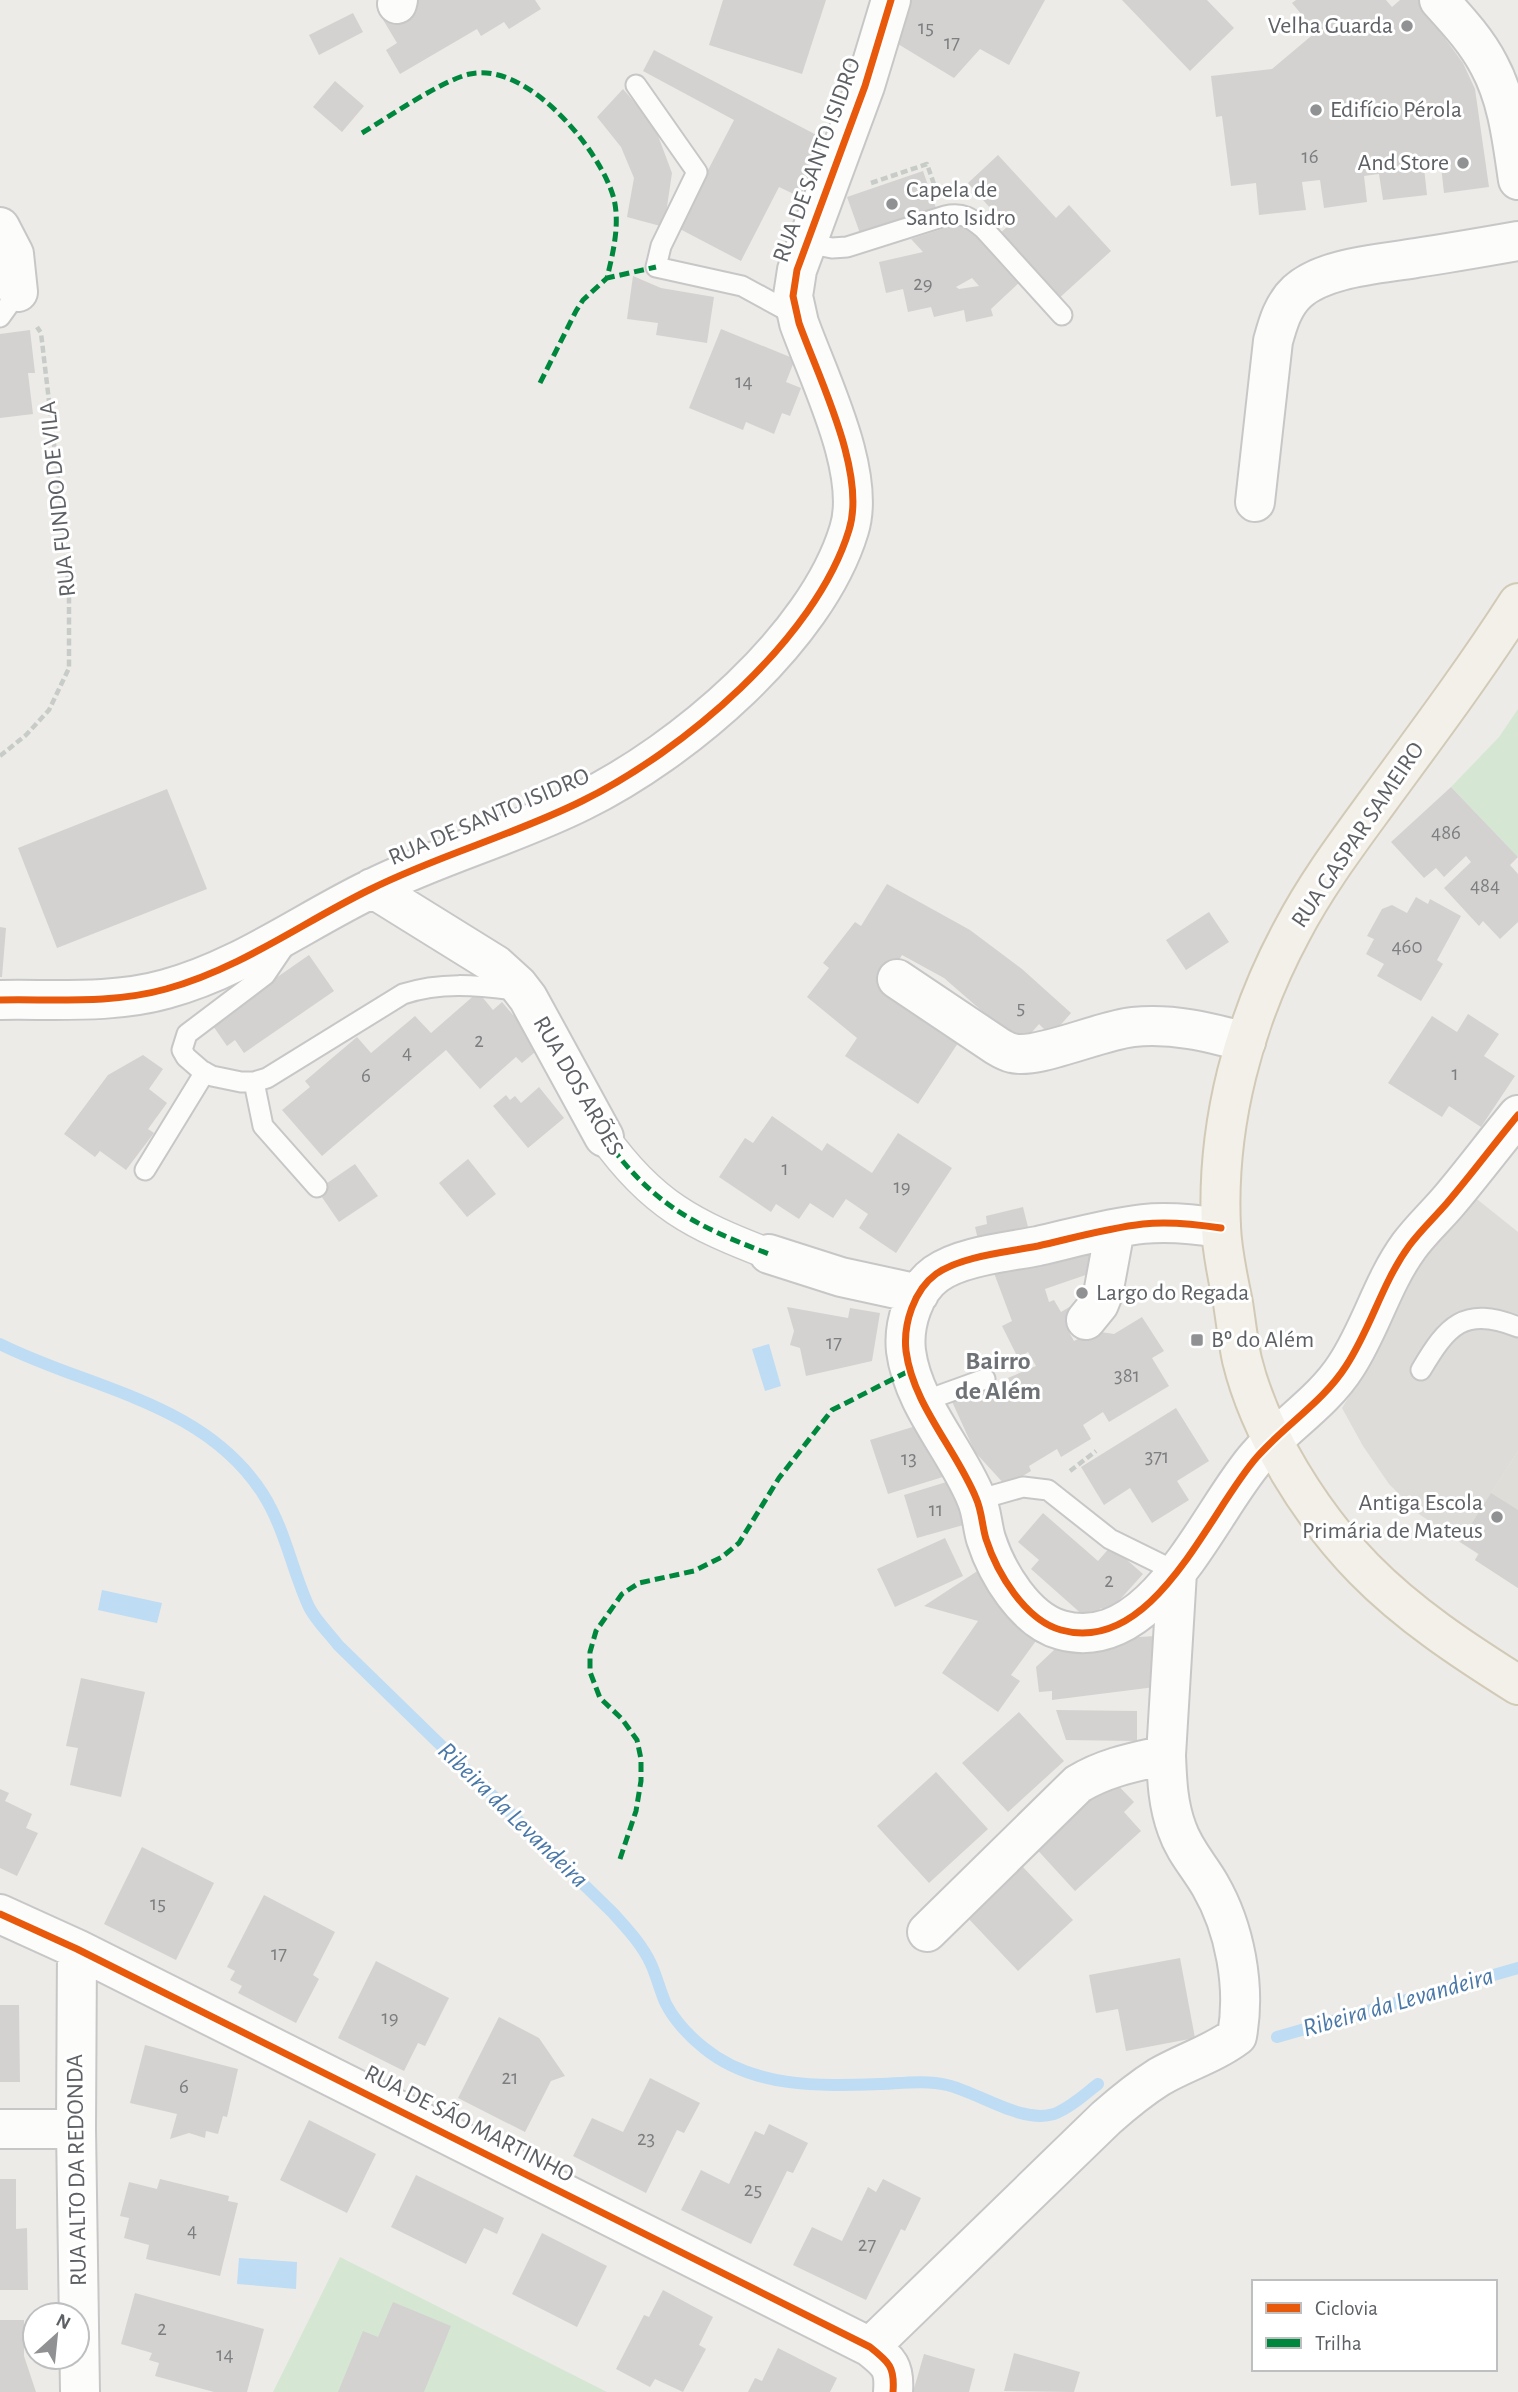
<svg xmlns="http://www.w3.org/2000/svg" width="1518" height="2392" font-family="'Alegreya Sans',sans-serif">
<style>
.industrial{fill:#dddcd8}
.education{fill:#dfddd7}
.green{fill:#d5e7d3}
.water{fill:#bedcf3}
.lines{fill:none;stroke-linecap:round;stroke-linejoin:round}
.stream{stroke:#bedcf3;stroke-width:12}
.building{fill:#d3d2d0;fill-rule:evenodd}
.service-casing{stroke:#c8c7c7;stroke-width:23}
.pedestrian-casing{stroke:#c8c7c7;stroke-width:33}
.minor-casing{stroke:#c8c7c7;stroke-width:42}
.primary-casing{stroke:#d2cab7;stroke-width:42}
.path{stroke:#c8ccc9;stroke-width:4.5;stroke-dasharray:7 3.5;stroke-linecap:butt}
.service{stroke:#fcfcfb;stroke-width:19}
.pedestrian{stroke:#fcfcfb;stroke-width:30}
.minor{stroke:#fcfcfb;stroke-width:38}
.primary{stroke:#f2f0e8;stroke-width:38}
.quiet{stroke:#00873e;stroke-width:5;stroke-dasharray:10 5;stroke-linecap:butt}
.cycleway-casing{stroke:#fff;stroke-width:11}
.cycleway{stroke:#e8590c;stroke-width:7}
.poi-dot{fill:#8f9192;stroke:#fff;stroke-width:2.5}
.labels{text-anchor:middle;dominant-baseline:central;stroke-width:6;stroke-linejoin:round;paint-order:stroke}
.number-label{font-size:21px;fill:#7c7e80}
.poi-label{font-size:24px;fill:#5d6064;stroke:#fff;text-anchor:start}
.street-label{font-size:24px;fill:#5d6064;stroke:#fff}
.neighbourhood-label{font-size:26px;font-weight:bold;fill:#6e7276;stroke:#fff}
.water-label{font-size:26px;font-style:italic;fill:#4978a8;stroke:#fff}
</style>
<rect width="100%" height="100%" fill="#ecebe7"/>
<!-- industrial -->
<path class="industrial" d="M1473,1196L1518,1232V1451L1460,1542L1419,1514L1389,1484L1363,1446L1342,1408L1358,1382L1393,1294Z"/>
<!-- education -->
<path class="education" d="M1518,1451V1588L1475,1560L1478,1554L1460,1542Z"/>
<!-- green -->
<path class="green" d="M1518,709V857L1451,787L1499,737Z
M340,2257L607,2392H273Z"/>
<!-- water -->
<path class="water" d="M769,1344L781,1386L765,1391L752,1349Z
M102,1590L162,1603L157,1623L98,1610Z
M239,2258L297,2262L296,2289L237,2284Z"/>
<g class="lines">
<!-- stream -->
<path class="stream" d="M0,1344C90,1389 204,1402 263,1494C285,1529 292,1570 309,1607C316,1621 329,1633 338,1645L613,1913C627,1929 642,1944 651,1964C657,1977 660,1991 666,2004C675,2021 689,2036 704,2048C754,2089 822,2086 883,2084C903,2083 927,2080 947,2085C978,2092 1021,2124 1054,2114C1070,2108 1085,2094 1098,2084
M1277,2037L1518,1968"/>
</g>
<!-- building -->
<path class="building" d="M413,0H535L541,9L509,29L504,22L481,36L477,29L400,74L386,50L397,43L382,18Z
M723,0H826L802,74L709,45Z
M907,0H1045L1009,65L980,49L954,78L898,44Z
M1122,0H1207L1234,28L1190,71Z
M1296,0H1386L1392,7L1400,0H1422L1444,27L1439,30L1463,63L1475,89L1489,187L1444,193L1441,166L1424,168L1427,195L1383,200L1379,174L1371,175L1364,176L1367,202L1324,208L1320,180L1302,182L1306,210L1259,215L1256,183L1231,186L1222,116L1216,117L1211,76L1272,69L1316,32L1292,3Z
M353,13L363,32L319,55L309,35Z
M654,50L828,141L800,197L779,187L741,261L678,228L734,120L643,71Z
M335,81L364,106L342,132L313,107Z
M623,89L654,125L672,173L664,227L627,217L634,178L621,147L597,117Z
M998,155L1056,218L1069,205L1111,251L1056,301L997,236L1007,227L968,183Z
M923,171L937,211L861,236L847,197Z
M967,221L1023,279L991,309L993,316L966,322L964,310L934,317L931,307L908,312L903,289L886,293L879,262L923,252L911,239ZM972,278L979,286L959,289L956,287Z
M633,276L661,288L714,297L707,343L656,335L658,323L627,319Z
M721,329L795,359L786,382L801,388L790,416L782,413L774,434L746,422L743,430L689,408Z
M30,330L35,373H28L33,414L0,418V334Z
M1451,787L1518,857L1510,865L1518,874V922L1500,939L1483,921L1479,926L1444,888L1471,862L1466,856L1444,877L1436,868L1424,878L1391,842Z
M167,789L207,889L57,948L18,848Z
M887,884L970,930L1022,969L1071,1013L1051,1036L1039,1024L1021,1045L944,978L902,955L884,985L962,1037L918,1104L845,1056L857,1038L807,997L829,968L823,963L855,922L861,926Z
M1416,897L1428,904L1430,899L1461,916L1437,960L1443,964L1421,1001L1377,976L1384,964L1366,954L1374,939L1367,936L1382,909L1392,905L1407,913Z
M1209,912L1229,942L1186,970L1166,940Z
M0,927L6,928L2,977H0Z
M309,955L334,991L244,1053L235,1040L227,1046L211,1023Z
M478,992L493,1010L502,1002L513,1015L518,1010L547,1042L522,1063L516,1057L480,1089L446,1050L322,1156L282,1110L310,1087L305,1081L357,1037L371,1053L415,1016L431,1033Z
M1468,1014L1499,1034L1484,1056L1515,1076L1481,1127L1449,1106L1442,1117L1388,1083L1432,1016L1457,1032Z
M143,1055L163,1069L149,1089L167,1103L148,1129L154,1133L126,1170L100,1151L95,1157L64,1134L108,1075Z
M539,1087L564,1118L528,1148L493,1106L506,1095L510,1100L515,1096L521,1103Z
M772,1116L822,1151L827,1143L872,1173L898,1133L952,1168L896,1253L859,1228L868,1214L846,1199L833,1218L810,1203L799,1219L776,1204L771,1212L719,1177L745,1138L753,1143Z
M468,1159L496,1194L467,1217L439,1183Z
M355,1164L378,1196L339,1222L317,1190Z
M1023,1207L1030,1235L980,1248L975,1227L987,1224L986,1216Z
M1096,1241L1103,1269L1045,1289L1049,1302L1054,1300L1061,1312L1071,1306L1081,1325L1069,1332L1074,1341L1094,1331L1114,1334L1142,1317L1164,1351L1152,1358L1169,1386L1109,1422L1103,1412L1083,1425L1091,1439L1061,1457L1057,1449L1029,1466L1031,1471L1006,1486L975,1452L949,1395L988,1382L992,1392L1011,1384L1008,1378L1036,1366L1028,1352L1018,1358L1002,1326L1012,1321L991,1265Z
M787,1307L848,1318L850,1308L880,1313L872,1361L806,1376L800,1348L790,1345L794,1331Z
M1176,1408L1209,1461L1177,1481L1189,1500L1152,1523L1130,1488L1104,1505L1081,1467Z
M929,1422L946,1476L888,1494L870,1440Z
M953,1480L967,1524L917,1538L904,1495Z
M1491,1493L1518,1510V1588L1475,1560L1479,1554L1460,1542Z
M1043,1513L1098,1561L1111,1546L1143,1574L1107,1614L1101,1608L1096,1614L1091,1611L1085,1617L1031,1569L1039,1560L1018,1542Z
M945,1538L963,1576L895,1607L877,1569Z
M985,1566L1041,1634L1011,1675L1020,1681L998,1712L942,1673L978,1621L924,1606Z
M1155,1636V1687L1052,1700V1691L1039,1692L1036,1667L1054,1650L1124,1638Z
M81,1678L145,1692L121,1797L70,1785L78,1748L66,1746Z
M1056,1710L1137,1711V1741L1066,1740Z
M1019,1712L1064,1761L1008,1812L962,1763Z
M936,1772L988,1829L929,1883L877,1826Z
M1108,1775L1134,1802L1124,1812L1141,1831L1075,1891L1032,1844Z
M0,1789L9,1793L5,1801L32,1814L26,1828L38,1833L17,1876L0,1868Z
M142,1847L214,1883L176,1960L104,1924Z
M1022,1866L1073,1920L1018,1971L967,1917Z
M264,1895L335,1932L313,1975L319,1979L296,2023L238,1993L242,1986L230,1980L235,1971L227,1967Z
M1180,1958L1195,2038L1126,2051L1118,2009L1096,2013L1089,1975Z
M376,1961L449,1998L425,2046L418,2043L404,2071L338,2038Z
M0,2005H19L20,2082H0Z
M499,2017L539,2038L565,2076L551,2081L525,2132L458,2098Z
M145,2045L238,2069L227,2117L223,2116L218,2134L206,2131L205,2138L189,2133L170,2139L177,2114L130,2103Z
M650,2078L700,2103L684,2133L677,2130L646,2193L573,2156L592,2118L623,2132Z
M309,2120L376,2154L347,2213L280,2180Z
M769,2124L808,2143L793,2173L787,2171L751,2244L681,2210L701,2170L729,2184L755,2131L764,2135Z
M416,2175L504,2218L497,2234L484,2228L466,2264L391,2227Z
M0,2179H16V2229L27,2228L28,2290H0Z
M160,2179L229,2196L228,2201L238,2203L220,2276L146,2259L149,2245L124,2238L129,2218L120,2216L129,2182L157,2189Z
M883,2179L921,2198L905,2231L901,2229L866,2300L793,2265L812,2227L842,2241L868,2187L876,2192Z
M542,2233L607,2266L577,2327L512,2294Z
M663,2290L713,2317L699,2345L706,2349L683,2392L655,2379L650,2387L616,2369L644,2315L649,2317Z
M135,2293L264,2329L247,2392H214L155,2376L159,2363L149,2360L152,2353L121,2344Z
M393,2302L451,2326L424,2392H338L363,2331L378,2337Z
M0,2320H24V2356L36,2392H0Z
M778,2348L837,2378L830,2392H748L755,2378L762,2381Z
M1014,2353L1080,2372L1074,2392L1004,2391Z
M924,2354L975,2369L969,2392H913Z"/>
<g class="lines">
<!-- service casing -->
<g class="service-casing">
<path id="service" d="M636,85L697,172L661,246L656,267L742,286L797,316
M806,243L832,248L847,247L945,216C963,212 971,218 984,229L1062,315
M0,317L18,292
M286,944L265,975L187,1034L182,1050L186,1057L201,1070L212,1076L241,1082H254L267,1078L403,994C440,982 476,985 515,990
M254,1082L263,1126L317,1187
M145,1170L205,1072
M1421,1370C1447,1326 1464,1305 1518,1327
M924,1401L985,1379
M977,1500L1023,1487L1048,1490L1110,1539L1177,1572"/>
</g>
<!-- pedestrian casing -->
<g class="pedestrian-casing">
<path id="pedestrian" d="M604,1137C652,1204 693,1225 769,1254"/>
</g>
<!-- minor casing -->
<g class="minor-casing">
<path id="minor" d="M1439,0C1457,20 1476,40 1489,65C1508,100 1512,140 1518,180
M397,4L398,0
M0,227L14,254L18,292
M1255,502L1273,341C1278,323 1283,305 1297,292C1324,267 1381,264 1416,258C1450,253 1484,247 1518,241
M372,888L496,965L518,985L528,998L604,1137
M897,979L997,1046C1002,1049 1007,1052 1012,1053C1037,1060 1101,1030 1133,1027C1173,1023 1208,1032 1246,1042
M0,1000C54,999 113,1004 166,989C240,969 303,922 371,889C439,855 514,835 582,801C682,752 816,639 849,530C867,473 819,379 799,323L793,296L797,270L865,86L891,0
M1221,1228C1195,1224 1169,1221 1143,1224C1108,1228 1073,1238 1038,1246C1008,1252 961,1256 936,1274C914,1290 903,1324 906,1351C913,1405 956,1449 976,1498C982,1511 982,1526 986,1539C997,1573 1025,1620 1061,1630C1154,1656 1209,1511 1257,1457C1285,1425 1323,1402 1346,1366C1371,1328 1382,1283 1409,1246C1420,1231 1434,1218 1447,1203C1471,1175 1494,1144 1518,1115
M769,1254L841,1277L919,1294
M1086,1320L1099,1304L1103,1294L1115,1229
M0,1914L77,1949L870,2347C889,2362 895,2367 893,2392
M927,1932L1078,1784C1106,1767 1135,1762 1166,1755
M77,1949L76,2129L80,2392
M0,2129H76
M870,2347L1106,2118C1123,2103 1140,2089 1159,2077C1185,2062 1213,2054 1237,2036C1246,1987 1235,1928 1210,1885C1199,1866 1184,1850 1177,1829C1168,1805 1167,1781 1166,1755L1177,1572"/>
</g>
<!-- primary casing -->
<g class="primary-casing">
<path id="primary" d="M1518,603C1475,670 1428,733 1381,797C1349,841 1317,883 1292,931C1244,1020 1216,1125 1221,1227C1222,1253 1228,1278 1233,1303C1236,1322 1238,1342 1242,1360C1260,1434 1312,1516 1364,1569C1409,1615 1464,1651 1518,1685"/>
</g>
<!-- path -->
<path class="path" d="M871,183L927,164L936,190
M0,756L26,735L49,710L69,668V596L64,529L41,333L37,327
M1070,1471L1096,1451"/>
<!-- service -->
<use href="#service" class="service"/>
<!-- pedestrian -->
<use href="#pedestrian" class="pedestrian"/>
<!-- minor -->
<use href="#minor" class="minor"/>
<!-- primary -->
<use href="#primary" class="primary"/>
<!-- quiet -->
<path class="quiet" d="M362,133C389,117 442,80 470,74C527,61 601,150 614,199C620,225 613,253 607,278L656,267
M540,383L576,311L583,300L607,278
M604,1137C652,1204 693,1225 769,1254
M620,1859L636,1811L641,1781V1759L637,1740L622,1719L600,1698L590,1672V1652L596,1631L622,1594L639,1583L694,1571L722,1557L739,1543L779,1478L832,1410L911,1370"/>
<!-- cycleway casing -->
<g class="cycleway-casing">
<path id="cycleway" d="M0,1000C54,999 113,1004 166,989C240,969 303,922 371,889C439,855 514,835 582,801C682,752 816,639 849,530C867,473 819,379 799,323L793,296L797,270L865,86L891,0
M1221,1228C1195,1224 1169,1221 1143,1224C1108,1228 1073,1238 1038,1246C1008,1252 961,1256 936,1274C914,1290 903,1324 906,1351C913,1405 956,1449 976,1498C982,1511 982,1526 986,1539C997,1573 1025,1620 1061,1630C1154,1656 1209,1511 1257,1457C1285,1425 1323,1402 1346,1366C1371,1328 1382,1283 1409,1246C1420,1231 1434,1218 1447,1203C1471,1175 1494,1144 1518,1115
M0,1914L77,1949L870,2347C889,2362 895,2367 893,2392"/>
</g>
<!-- cycleway -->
<use href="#cycleway" class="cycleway"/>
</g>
<!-- markers -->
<g class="poi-dot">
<circle cx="1407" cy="26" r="7"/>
<circle cx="1316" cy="110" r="7"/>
<circle cx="1463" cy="163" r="7"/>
<circle cx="892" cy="204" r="7"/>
<circle cx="1082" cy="1293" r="7"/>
<rect x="1190" y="1333" width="14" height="14" rx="3.5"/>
<circle cx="1497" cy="1517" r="7"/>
</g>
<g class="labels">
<!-- number labels -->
<g class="number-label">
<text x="926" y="27">15</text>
<text x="952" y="42">17</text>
<text x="1310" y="156">16</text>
<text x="923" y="283">29</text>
<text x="744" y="381">14</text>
<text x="1446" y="832">486</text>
<text x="1485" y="885">484</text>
<text x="1407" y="946">460</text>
<text x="1021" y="1007">5</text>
<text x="479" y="1040">2</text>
<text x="407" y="1052">4</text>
<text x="1455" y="1073">1</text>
<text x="366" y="1075">6</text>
<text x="785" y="1168">1</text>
<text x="902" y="1186">19</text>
<text x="834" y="1342">17</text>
<text x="1127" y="1375">381</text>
<text x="1157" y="1456">371</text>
<text x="909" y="1458">13</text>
<text x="936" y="1509">11</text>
<text x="1109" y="1580">2</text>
<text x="158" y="1903">15</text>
<text x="279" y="1953">17</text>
<text x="390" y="2017">19</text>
<text x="510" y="2077">21</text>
<text x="184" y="2086">6</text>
<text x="646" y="2138">23</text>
<text x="753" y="2189">25</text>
<text x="192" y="2230">4</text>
<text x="867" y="2244">27</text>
<text x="162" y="2328">2</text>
<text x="225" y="2354">14</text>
</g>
<!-- poi labels -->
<g class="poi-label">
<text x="1393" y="26" text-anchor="end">Velha Guarda</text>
<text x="1330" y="110">Edifício Pérola</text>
<text x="1449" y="163" text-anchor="end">And Store</text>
<text x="906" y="190">Capela de<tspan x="906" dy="28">Santo Isidro</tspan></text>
<text x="1096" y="1293">Largo do Regada</text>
<text x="1211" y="1340">Bº do Além</text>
<text x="1483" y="1503" text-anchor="end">Antiga Escola<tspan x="1483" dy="28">Primária de Mateus</tspan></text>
</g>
<!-- street labels -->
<g class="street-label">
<text transform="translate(817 160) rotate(-70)">RUA DE SANTO ISIDRO</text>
<text transform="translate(58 499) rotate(-96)">RUA FUNDO DE VILA</text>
<text transform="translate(489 817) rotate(-23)">RUA DE SANTO ISIDRO</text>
<text transform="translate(1358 835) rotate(-56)">RUA GASPAR SAMEIRO</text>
<text transform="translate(578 1086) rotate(60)">RUA DOS ARÕES</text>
<text transform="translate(469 2124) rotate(27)">RUA DE SÃO MARTINHO</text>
<text transform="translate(77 2170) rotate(-91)">RUA ALTO DA REDONDA</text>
</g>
<!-- neighbourhood labels -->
<g class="neighbourhood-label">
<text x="998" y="1361">Bairro<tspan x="998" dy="30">de Além</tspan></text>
</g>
<!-- water labels -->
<g class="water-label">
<text transform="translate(513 1815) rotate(44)">Ribeira da Levandeira</text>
<text transform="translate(1398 2002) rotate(-16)">Ribeira da Levandeira</text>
</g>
</g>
<!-- legend -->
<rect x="1252" y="2280" width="245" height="91" fill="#ffffff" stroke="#bebfc1" stroke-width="2"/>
<rect x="1266" y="2303" width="35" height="10" fill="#e8590c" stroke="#bebfc1" stroke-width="2"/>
<text x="1315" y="2315" font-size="21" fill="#5d6064">Ciclovia</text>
<rect x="1266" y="2338" width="35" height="10" fill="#00873e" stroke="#bebfc1" stroke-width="2"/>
<text x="1315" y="2350" font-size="21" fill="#5d6064">Trilha</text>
<!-- north arrow -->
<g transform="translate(56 2336) rotate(27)"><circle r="33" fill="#ffffff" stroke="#bebfc1" stroke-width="2"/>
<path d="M0-5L12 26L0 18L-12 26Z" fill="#8f9192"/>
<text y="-10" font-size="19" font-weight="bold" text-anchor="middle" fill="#5d6064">N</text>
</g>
</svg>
